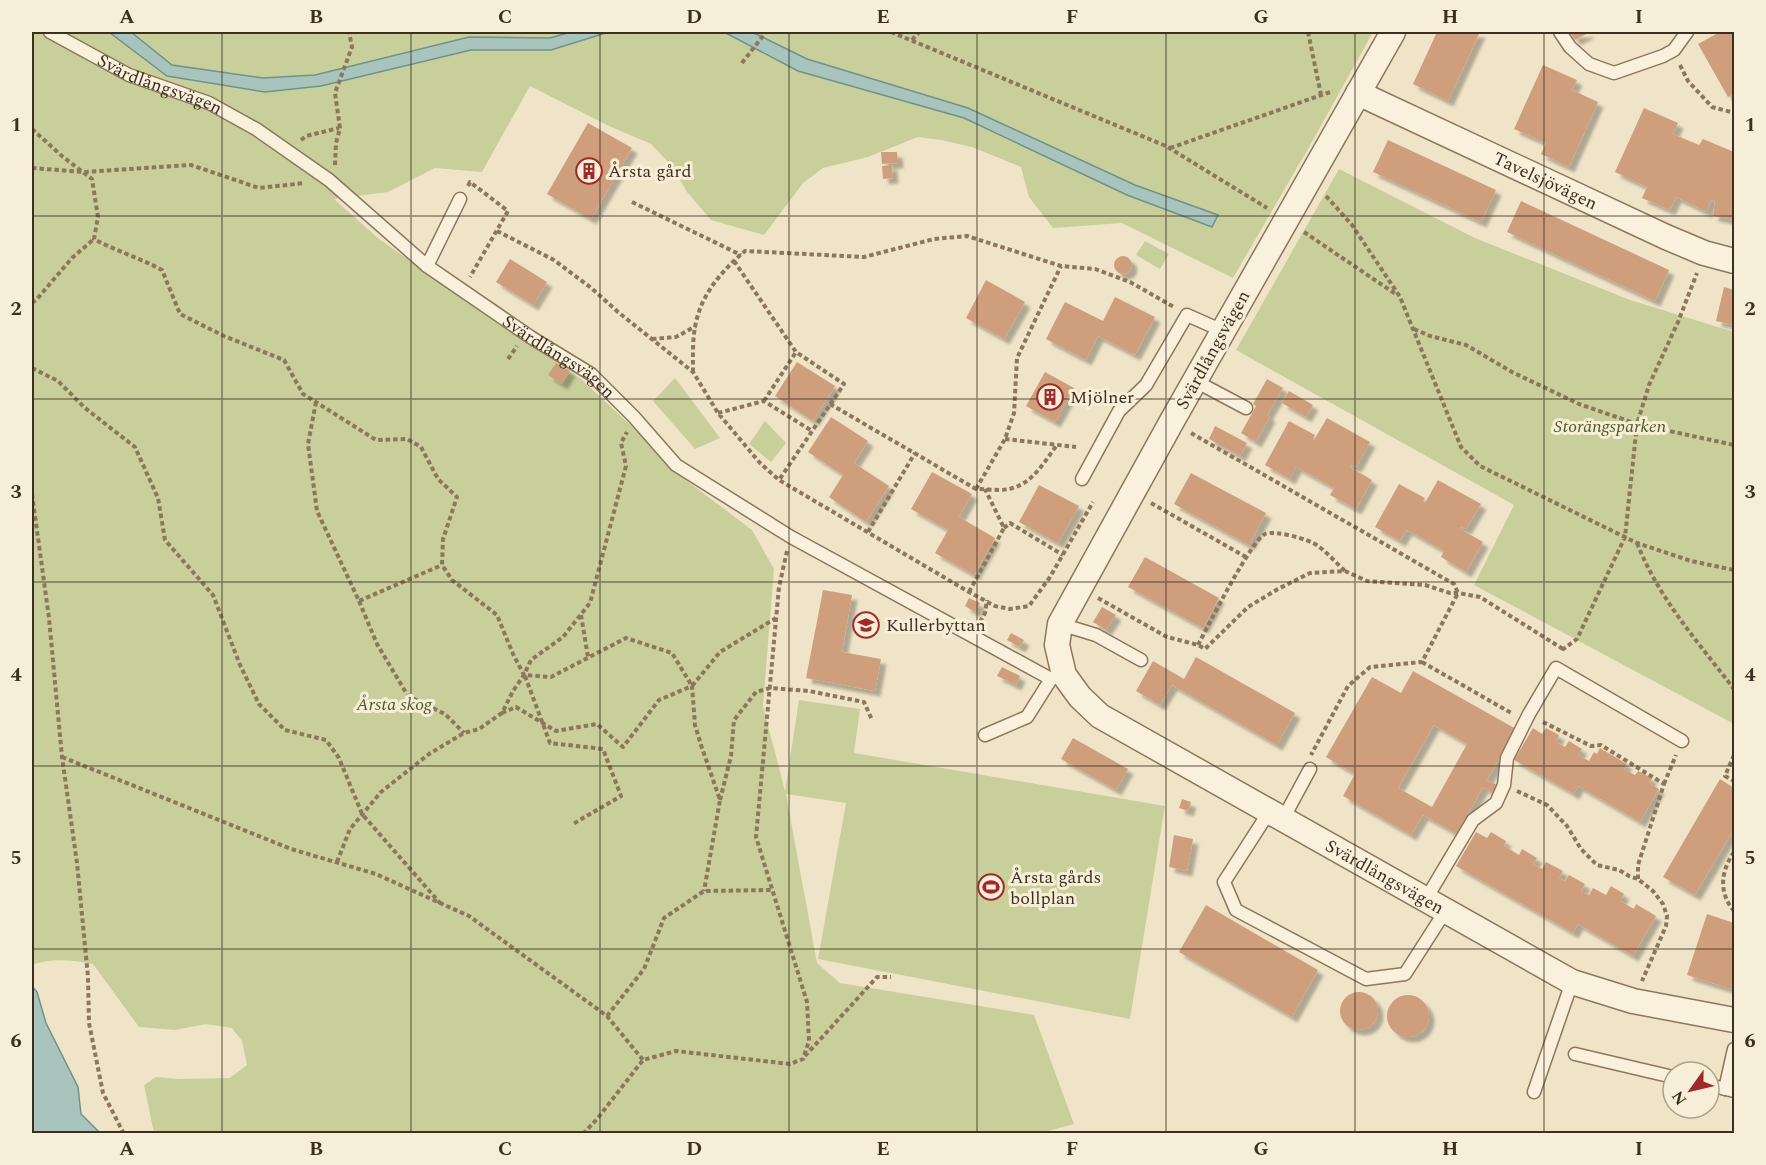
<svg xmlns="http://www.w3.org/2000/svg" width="1766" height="1165" font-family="Spectral,serif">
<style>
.green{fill:#c9cf9b}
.water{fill:#a9c4bc;stroke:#6f938a;stroke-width:1.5}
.building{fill:#cf9f7d;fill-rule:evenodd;filter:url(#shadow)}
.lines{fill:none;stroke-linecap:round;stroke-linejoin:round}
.lane-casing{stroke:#8d765c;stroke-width:15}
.street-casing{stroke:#8d765c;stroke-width:27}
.path{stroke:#8d765c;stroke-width:4;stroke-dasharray:4.5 3;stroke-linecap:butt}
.lane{stroke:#faf1dc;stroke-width:12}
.street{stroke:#faf1dc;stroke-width:24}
.grid{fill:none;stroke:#3d2e20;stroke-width:1.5;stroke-opacity:0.55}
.labels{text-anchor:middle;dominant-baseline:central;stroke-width:6;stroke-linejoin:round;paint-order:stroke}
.street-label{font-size:18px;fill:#3d2e20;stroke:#f7eed8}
.poi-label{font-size:18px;fill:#3d2e20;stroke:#f7eed8;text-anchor:start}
.park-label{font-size:18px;font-style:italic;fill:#4d5a26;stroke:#f7eed8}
.neatline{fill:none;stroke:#3d2e20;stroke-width:2}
.grid-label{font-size:20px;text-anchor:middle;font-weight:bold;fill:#3d2e20}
</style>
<defs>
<filter id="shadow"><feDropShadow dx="5.5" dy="5.5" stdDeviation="1.5" flood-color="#0004"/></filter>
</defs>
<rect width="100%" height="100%" fill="#f0e4c8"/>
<!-- green -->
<path class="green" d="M32,32H1373L1308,149L1233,278L1122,223L1053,228L1029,197L1021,167L972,147L941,140L918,137L868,157L823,168L803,183L764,235L711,220L687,192L671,165L651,144L609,126L530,86L482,172L435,168L388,192L334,199L379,239L581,379L641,435L666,465L752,530L774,569L763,706L785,791L799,700L860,709L854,753L1165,806L1130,1019L818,959L846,803L786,794L817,963L840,983L1034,1015L1074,1124L1038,1134L154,1133L144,1085L156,1077L180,1079L230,1078L247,1065L242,1041L232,1028L206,1024L175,1030L139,1027L93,964C72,960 52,958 32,965Z
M1339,169L1475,238L1630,300L1734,332V724L1474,585L1514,505L1236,350Z
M1145,241L1169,254L1160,269L1136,255Z
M675,378L720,438L695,449L653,401Z
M765,421L786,443L771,462L749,444Z"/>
<!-- water -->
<path class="water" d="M109,32H131L172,65L263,78L315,75L469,37L550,38L571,32H609L551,50H471L321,86L265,92L167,76Z
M724,32H752L807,59L968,108L1135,185L1218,215L1212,227L1127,195L964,118L798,71Z
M32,986L37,992L46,1023L78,1087L81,1114L100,1133H32Z"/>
<!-- building -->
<path class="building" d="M1437,32H1480L1448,101L1413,84Z
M1570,32H1590L1575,40Z
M1720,32H1734V94L1728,97L1698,44Z
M1543,65L1577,80L1572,90L1598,102L1569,167L1541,154L1546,143L1514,129Z
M1644,108L1678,123L1673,134L1699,145L1703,139L1734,152V220L1713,216L1715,201L1711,200L1707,212L1676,197L1670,210L1642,198L1647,187L1615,172Z
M588,123L632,148L591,219L547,194Z
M1388,140L1496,190L1481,222L1373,172Z
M881,152H897L898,163L882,164Z
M892,165L893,178L883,179L882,166Z
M1521,201L1669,270L1655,301L1507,232Z
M1114 265a9 9 0 1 1 18 0a9 9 0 1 1-18 0Z
M510,259L547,282L533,305L496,282Z
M986,280L1025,302L1004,339L966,318Z
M1724,287L1734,290V325L1716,321Z
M1115,297L1155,317L1135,355L1098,336L1086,360L1046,339L1065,302L1103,321Z
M797,362L835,386L813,421L775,396Z
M556,363L570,371L562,384L548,375Z
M1045,372L1074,388L1055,422L1026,406Z
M1267,379L1283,388L1267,415L1270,417L1256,442L1241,433L1256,406L1253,404Z
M1289,391L1313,405L1306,417L1282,403Z
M831,417L868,441L854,463L889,486L866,522L829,497L843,475L808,452Z
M1327,418L1370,442L1356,467L1351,465L1350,467L1372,480L1356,509L1330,495L1334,488L1296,467L1290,479L1265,465L1289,421L1315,435L1313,439L1314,440Z
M1215,426L1247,443L1240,456L1209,439Z
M932,472L972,494L959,517L995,538L974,575L935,553L948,530L911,509Z
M1191,473L1266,513L1249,545L1174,504Z
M1438,480L1481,504L1466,529L1461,527L1460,529L1483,542L1466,572L1441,557L1444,551L1407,530L1400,541L1375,527L1399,484L1425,498L1423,501L1425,503Z
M1039,485L1079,506L1058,543L1019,522Z
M1145,557L1219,598L1203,628L1128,587Z
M823,590L852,595L842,652L881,659L875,691L806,678Z
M969,598L980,603L975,612L965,606Z
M1102,607L1116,615L1106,630L1093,622Z
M1011,633L1024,640L1020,647L1007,640Z
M1196,657L1295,713L1277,745L1172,685L1160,705L1136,691L1153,661L1184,679Z
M1002,667L1020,676L1016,685L997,676Z
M1413,671L1516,729L1487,780L1497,785L1493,793L1483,787L1457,834L1423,815L1411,835L1343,796L1355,774L1326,757L1372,677L1401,693ZM1434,725L1467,744L1432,807L1398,788Z
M1533,728L1542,734L1546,728L1559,735L1556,742L1565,747L1569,741L1582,749L1578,755L1589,761L1594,752L1597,754L1600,748L1627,764L1624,769L1635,775L1638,771L1652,778L1649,783L1659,789L1640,822L1578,786L1574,794L1514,760Z
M1073,738L1128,769L1116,790L1061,759Z
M1720,779L1734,788V829L1695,895L1663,877Z
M1182,799L1191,802L1188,811L1179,808Z
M1476,832L1487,838L1491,832L1506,841L1504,846L1519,855L1522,849L1537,858L1533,864L1542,869L1546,862L1563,871L1559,878L1565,881L1569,875L1585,884L1581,891L1589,895L1593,888L1606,895L1611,886L1624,894L1620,901L1634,909L1636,904L1656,916L1633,956L1578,924L1573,933L1456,866Z
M1174,835L1193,839L1187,871L1169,867Z
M1206,905L1318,970L1292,1017L1179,952Z
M1707,914L1734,923V990L1687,975Z
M1340 1011a19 19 0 1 1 38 0a19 19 0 1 1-38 0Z
M1387 1016a21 21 0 1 1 42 0a21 21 0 1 1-42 0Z"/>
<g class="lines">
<!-- lane casing -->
<g class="lane-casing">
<g id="lane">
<path id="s1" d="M50,32L129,75L209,103L256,129L329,180L427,266L532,338L591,374L634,417L676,465L791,537L1051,679L1064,675"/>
<path d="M1560,32L1570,47L1589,64L1614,73L1663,56L1674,50L1687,32"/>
<path d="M427,266L460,199"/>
<path d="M1195,381L1246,408"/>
<path d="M1082,479L1119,411L1146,385L1187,315L1223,331"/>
<path d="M1060,624L1096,635L1141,660"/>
<path d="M985,735L1027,717L1051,679"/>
<path d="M1269,812L1224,882L1236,910L1366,979L1405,974L1446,910"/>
<path d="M1283,819L1310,769"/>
<path d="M1426,899L1473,820L1496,803L1504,785L1507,758L1529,714L1556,668L1682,741"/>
<path d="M1575,1054L1673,1077"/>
<path d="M1709,1085L1734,1091"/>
<path d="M1725,1089L1734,1049"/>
<path d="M1534,1092L1572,982"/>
</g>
</g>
<!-- street casing -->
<g class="street-casing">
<g id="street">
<path id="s2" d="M1393,32L1172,421L1060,624L1057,645L1064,675L1080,697L1100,716L1572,982L1633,1001L1734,1020"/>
<path id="s3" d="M1358,93L1666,237L1704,253L1734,261"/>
</g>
</g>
<!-- path -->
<path class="path" d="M891,32L1166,146L1267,208
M1308,32L1321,95
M912,40L919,32
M742,63L766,32
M1680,65L1688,81L1712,107L1731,112L1734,111
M32,129L63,157L92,179L98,217L94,239C116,251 140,258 162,270L180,314L224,336L284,360L303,394L376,440L407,439L421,447L438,479L457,497L443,539L442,565L452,580L497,615L513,654L524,675L551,677L626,638L672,653L692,686L720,652L776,618
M301,140L306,136L339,128
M1170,148L1333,91
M335,165L336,143L340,128L335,93L352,47L349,32
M32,168L83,172L191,165L259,188L305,183
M468,186L470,182L508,211L470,277
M1326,196L1352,225L1400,297L1461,447L1480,466L1637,543L1691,561L1734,570
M632,202L741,255
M497,231L554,260L590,287L618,312L693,372L718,413L760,463L779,480L969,592L995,606L1010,609L1029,606L1050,577L1093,502
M1304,232L1397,295
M734,261L796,352L844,384L779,480
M32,303L37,299L72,258L94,239
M1414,329L1430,336L1466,345L1512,372L1579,404L1637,424L1734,445
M652,339L676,337L696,326
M508,359L517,346
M32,368L58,381L85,408L135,447L158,498L165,540L213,595L240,665L259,704L285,730L326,740L339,758L362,814L440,903
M693,372C693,353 692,333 698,315C705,290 725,268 745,251L864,257L934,239L967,236L1061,266L1095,269L1130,282L1174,307
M764,401L796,352
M316,402L308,444L317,511L359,601L442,565
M830,404L976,489C984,489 992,490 1000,490C1030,489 1041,466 1057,445
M718,413L764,401L812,431
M1191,433L1454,584L1458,593L1422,662L1370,667L1348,686L1311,755
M1005,439L1076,447
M976,489L1005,439L1014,413L1017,358L1061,266
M32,494L49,618L62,757L77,863L88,977L89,1023L103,1093L124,1134
M1151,503L1246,557
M1004,528L1010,523L1063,555
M868,532L915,453
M1637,543C1659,599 1698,642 1734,689
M969,592L1004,528L985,489
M1098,598L1167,637L1198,645L1205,649L1248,607L1278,589L1310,573L1345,571L1367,581L1425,585L1450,593H1458L1480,597L1563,649
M359,601L377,644L408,696L445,714L464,733
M581,615L588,657
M980,622L985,613L987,600
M1198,645C1207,628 1252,539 1265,534C1275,530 1309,539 1318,546C1328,553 1336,563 1345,571
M1562,650L1577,639L1625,537L1637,424L1649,385L1678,322L1697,273
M1422,662L1513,714
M525,676L550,743L603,749L621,796L573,824
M502,713L516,707L556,731L597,724L623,747L659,700L692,686L695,725L701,745L720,800L704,891
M1543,722L1591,746L1601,745L1664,784L1638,865V879
M1734,755L1725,776L1734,781
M62,757L291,849L376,874L469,916L607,1016L643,1060
M1664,784L1676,755
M1517,791L1547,805L1567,826L1581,849L1597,865L1619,870L1629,876L1638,879L1653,891L1663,904L1667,916L1666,926L1642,981
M720,800L731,756L734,720L756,692L770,688L809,691L864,702L872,720
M1734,852C1721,871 1718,892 1734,911
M337,862L350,829L381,792L429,754L464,733L479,729L502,713L513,691L524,675L531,660L563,637L590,603L626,466L621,443L627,432
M607,1016L644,969L664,918L704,891L771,890
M805,1056L877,977H891
M583,1134L597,1119L643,1060L676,1051L790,1064L803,1059L809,1041L807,1002L756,837L779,587L787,551"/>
<!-- lane -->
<use href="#lane" class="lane"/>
<!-- street -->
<use href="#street" class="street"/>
</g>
<!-- grid -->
<path class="grid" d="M222,32V1134M411,32V1134M600,32V1134M789,32V1134M977,32V1134M1166,32V1134M1355,32V1134M1544,32V1134M32,216H1734M32,399H1734M32,582H1734M32,766H1734M32,949H1734"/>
<!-- icons -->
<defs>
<g id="building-ring" transform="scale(1.35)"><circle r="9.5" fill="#f7eed8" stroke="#9e2a2b" stroke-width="1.5"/><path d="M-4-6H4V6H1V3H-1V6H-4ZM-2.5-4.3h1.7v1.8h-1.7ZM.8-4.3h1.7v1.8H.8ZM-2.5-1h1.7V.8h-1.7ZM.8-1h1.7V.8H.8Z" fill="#9e2a2b"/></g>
<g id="school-ring" transform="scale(1.35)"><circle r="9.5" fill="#f7eed8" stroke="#9e2a2b" stroke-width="1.5"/><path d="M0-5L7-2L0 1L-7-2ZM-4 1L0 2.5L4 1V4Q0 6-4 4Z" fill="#9e2a2b"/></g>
<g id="stadium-ring" transform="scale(1.35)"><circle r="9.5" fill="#f7eed8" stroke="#9e2a2b" stroke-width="1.5"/><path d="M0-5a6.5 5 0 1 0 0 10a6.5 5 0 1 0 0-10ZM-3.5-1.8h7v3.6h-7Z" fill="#9e2a2b"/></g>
</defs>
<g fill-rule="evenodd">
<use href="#building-ring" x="589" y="171"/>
<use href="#building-ring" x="1050" y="397"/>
<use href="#school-ring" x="866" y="625"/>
<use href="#stadium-ring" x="991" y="887"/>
</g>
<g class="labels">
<!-- street labels -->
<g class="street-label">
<text stroke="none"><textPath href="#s1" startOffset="122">Svärdlångsvägen</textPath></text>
<text stroke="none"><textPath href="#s3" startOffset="207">Tavelsjövägen</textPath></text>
<text transform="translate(1213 350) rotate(-61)">Svärdlångsvägen</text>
<text stroke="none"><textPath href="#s1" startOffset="608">Svärdlångsvägen</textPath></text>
<text stroke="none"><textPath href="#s2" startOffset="1113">Svärdlångsvägen</textPath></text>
</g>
<!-- poi labels -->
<g class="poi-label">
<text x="608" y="171">Årsta gård</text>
<text x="1070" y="397">Mjölner</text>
<text x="886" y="625">Kullerbyttan</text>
<text x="1010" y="877">Årsta gårds<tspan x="1010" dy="21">bollplan</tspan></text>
</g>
<!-- park labels -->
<g class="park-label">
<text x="1610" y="426">Storängsparken</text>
<text x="394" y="704">Årsta skog</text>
</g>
</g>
<!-- border -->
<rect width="1766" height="1165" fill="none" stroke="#f7eed8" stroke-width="66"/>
<!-- north arrow -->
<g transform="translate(1691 1090) rotate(236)"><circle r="28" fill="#f7eed8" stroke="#ada18e" stroke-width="1.5"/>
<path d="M0-4.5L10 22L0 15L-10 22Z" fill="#9e2a2b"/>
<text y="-9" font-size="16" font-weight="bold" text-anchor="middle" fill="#3d2e20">N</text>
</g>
<rect x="33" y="33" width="1700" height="1099" class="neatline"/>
<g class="grid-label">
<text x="127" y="23">A</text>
<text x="316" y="23">B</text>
<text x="505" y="23">C</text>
<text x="694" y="23">D</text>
<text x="883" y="23">E</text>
<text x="1072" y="23">F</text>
<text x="1261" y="23">G</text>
<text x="1450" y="23">H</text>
<text x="1639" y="23">I</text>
<text x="16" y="131">1</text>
<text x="1750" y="131">1</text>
<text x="16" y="315">2</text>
<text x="1750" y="315">2</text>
<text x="16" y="498">3</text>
<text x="1750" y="498">3</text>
<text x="16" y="681">4</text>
<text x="1750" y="681">4</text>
<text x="16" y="864">5</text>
<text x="1750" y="864">5</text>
<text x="16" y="1047">6</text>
<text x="1750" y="1047">6</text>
<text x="127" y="1155">A</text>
<text x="316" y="1155">B</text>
<text x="505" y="1155">C</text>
<text x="694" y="1155">D</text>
<text x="883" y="1155">E</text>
<text x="1072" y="1155">F</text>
<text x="1261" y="1155">G</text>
<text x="1450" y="1155">H</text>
<text x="1639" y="1155">I</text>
</g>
</svg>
